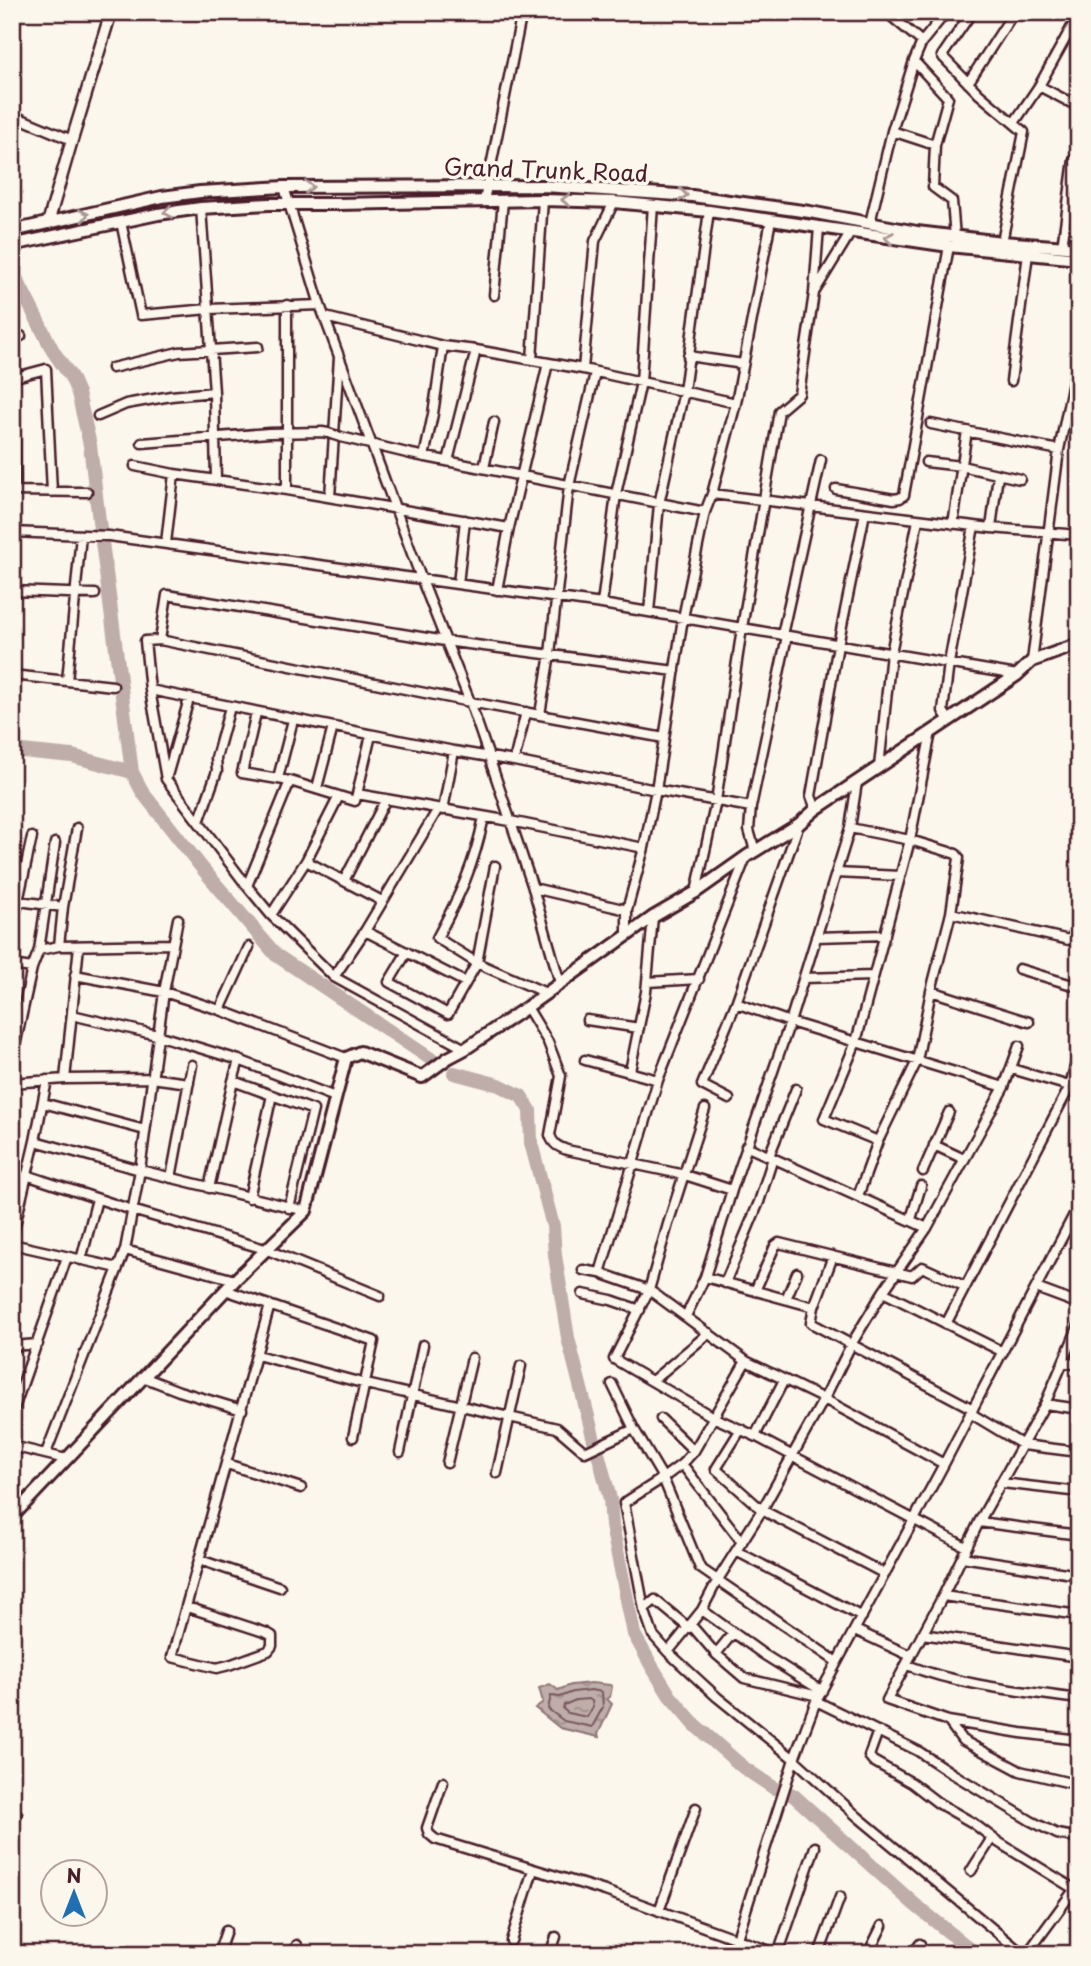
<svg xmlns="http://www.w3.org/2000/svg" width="1091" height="1966" font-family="'Playpen Sans',sans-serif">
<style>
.water{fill:url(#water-ripples);stroke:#907477;stroke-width:2}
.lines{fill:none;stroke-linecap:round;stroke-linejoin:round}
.shore{stroke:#79585e;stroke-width:2}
.river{stroke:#bfadaa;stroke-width:14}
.minor-casing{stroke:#4a1f2b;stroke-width:13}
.tertiary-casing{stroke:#4a1f2b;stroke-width:15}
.secondary-casing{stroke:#4a1f2b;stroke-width:16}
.minor{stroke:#fbf7ec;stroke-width:8}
.tertiary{stroke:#fbf7ec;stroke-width:10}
.secondary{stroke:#fbf7ec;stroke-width:10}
.minor-bridge-casing{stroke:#4a1f2b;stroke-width:13;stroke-linecap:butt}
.minor-bridge{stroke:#fbf7ec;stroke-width:8}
.oneway{stroke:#ab9695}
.labels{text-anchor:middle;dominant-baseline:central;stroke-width:7;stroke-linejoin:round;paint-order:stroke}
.street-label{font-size:23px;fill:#4a1f2b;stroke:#fbf7ec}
</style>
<defs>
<pattern id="water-ripples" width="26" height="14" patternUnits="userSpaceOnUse" patternTransform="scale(1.75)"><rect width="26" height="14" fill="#bfadaa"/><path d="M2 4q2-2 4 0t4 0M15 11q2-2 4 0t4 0" fill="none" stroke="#9d8c8b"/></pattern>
</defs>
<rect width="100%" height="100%" fill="#fbf7ec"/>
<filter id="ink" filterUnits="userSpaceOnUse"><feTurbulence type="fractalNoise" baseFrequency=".0143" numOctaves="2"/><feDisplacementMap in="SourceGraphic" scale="14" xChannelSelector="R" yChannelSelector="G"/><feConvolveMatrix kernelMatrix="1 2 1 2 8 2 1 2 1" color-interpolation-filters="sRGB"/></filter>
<g filter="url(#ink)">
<!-- water -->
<path class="water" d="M591,1683L610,1685L612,1687L610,1697L607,1699L612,1704L598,1734L599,1737L560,1728L535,1708L543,1702L539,1688L550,1684L558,1690L571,1685Z"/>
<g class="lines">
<!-- shore -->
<path class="shore" d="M591,1690L602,1692L603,1707L592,1727L564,1721L548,1709L551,1696L560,1697L573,1692Z
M589,1699L592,1701L593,1707L587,1717L568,1713L563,1709L564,1705L576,1700Z"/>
<!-- river -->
<path class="river" d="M12,270L53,351L71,377L78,393L90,445L100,529
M102,542L132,772L143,793L202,868L276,955L431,1059
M12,750L72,756L132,772
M454,1073L499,1085L521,1096L530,1110L531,1143L553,1226L555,1255L568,1338L594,1440
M598,1453L610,1499L612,1526L634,1634L651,1665L670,1696L696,1726L744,1768L774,1788L793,1795L914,1904L976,1954"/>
<!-- minor casing -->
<g class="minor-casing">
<path id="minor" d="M886,12L922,42
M972,12L942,56L979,94L1024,132L1002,242
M1079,14L1039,86L1079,107
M12,27L17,12
M968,83L1014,12
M12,115L72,140
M1014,123L1039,86
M892,131L935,145L948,98L914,61
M935,145L933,187L952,201L955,237
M284,187L320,305L421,578L470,702L489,757L533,888L560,983
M484,201L522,12
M201,208L214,392L216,479
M121,222L141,315L209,309L320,305
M870,223L892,131L914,61L922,42L943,16L937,12
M1062,247L1074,160
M815,291L851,232
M494,295L503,201
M287,305V490
M325,317L443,346L476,350L583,369L736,403
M12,339L21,336
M688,356L743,364
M532,360L543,200
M112,368L179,352L258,347
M583,369L595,241L614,202
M12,378L46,369L52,492
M1011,381L1028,254
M12,414L14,427L15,491
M98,416L126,404L171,396L214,392
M931,424L1059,450
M341,437L411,454L705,512
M142,443L269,433L322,432L328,433
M424,457L433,414L443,346
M448,461L476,350
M926,462L961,466L1020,479
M135,466L174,474L287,490L509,528
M484,468L494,422
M836,489L894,499L900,498L904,495L949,246
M12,491L87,492
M712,494L991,528L1079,535
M330,497L339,357
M953,524L967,431
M991,528L998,475
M12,532L109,536L602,604L1017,675
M166,543L174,474
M458,584L465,520
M497,590L509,528L548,363
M12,591L95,594
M602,604L616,494L641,382L653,205
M649,612L659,504L684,391L709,211
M782,635L821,460
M160,640L167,595L445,641L675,671
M1032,661L1059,450L1079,353
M12,675L113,686
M67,681L81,535
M150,690L454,751L514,761L656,790L751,807L787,636
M256,713L242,773L290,781L355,801L357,794
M540,714L550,654L569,486L595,373
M949,720L943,711L949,663L974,526
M371,735L357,794L510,821L644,848
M514,761L526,712
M879,767L891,653L918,520
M167,776L189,699
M278,778L293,720
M317,788L333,727
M751,807L749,830L755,851
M438,809L365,931L465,982
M816,809L811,796L838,645L865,513
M443,810L454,751
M484,817C474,866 460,895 437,938L477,963L546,993
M199,822L217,771L216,758L230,707
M850,828L910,840L956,854L959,858L951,913L931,991L917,1061L878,1141L858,1196
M306,861L382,901
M836,873L900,876
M344,881L386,799
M247,886L290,781
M533,888L627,910
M696,892L716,801L742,628L779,411L799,394L814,293L819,227
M12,900L63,907
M951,913L1069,940L1079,929
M271,915L306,861L339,796
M12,929L32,837
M627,936V910L644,848L656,790L683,618L705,512L712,494L736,403L771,220
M816,937L885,935
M59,946L63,907L77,828
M39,950L59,946L173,944
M407,952L389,982L448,1014L477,963L495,866
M12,965L32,968
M1019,969L1079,987
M75,975L164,992L220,1010L346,1058
M334,977L365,931
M804,978L873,976
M647,982L699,979
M931,991L1029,1022
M736,1003L790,1022L1004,1087
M527,1007L548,1042L561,1076L550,1135C553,1145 559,1147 567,1150L685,1175L732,1190
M220,1010L249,947
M72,1015L157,1035L239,1060L335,1097
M587,1020L639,1028
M465,1049L334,977L271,915L247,886L166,779L150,690L145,641L160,640L470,702L664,738
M12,1060L32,968L39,950L55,843
M585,1060L658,1080
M1012,1069L1079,1089
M630,1071L646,992L653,917
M65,1079L79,946
M233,1081L313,1110L289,1208
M12,1083L65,1079L151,1078L189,1083
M729,1099L702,1085L736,1003L799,824
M43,1103L145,1130
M705,1109L668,1224L649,1290L614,1359L713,1417L755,1436L966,1547
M35,1141L140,1170L306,1211
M878,1141L824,1119L856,1042L910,840L931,732
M934,1145L964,1159
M746,1146L927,1228
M769,1156L796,1089
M923,1171L949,1112
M26,1175L132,1210L265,1249L380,1296
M171,1178L192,1065
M209,1188L233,1081L239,1060
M249,1198L272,1095
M911,1219L921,1186
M12,1238L35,1141L47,1080
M12,1244L118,1268
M125,1250L235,1280
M81,1260L97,1199
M583,1270L600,1273L649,1290L746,1361L824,1399L944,1464
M600,1273L658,1080L746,857
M705,1277L814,1307L811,1323L973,1409
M725,1283L759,1202L773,1158
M1036,1288L1079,1304
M225,1290L374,1341L353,1437
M755,1291L775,1246L779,1243L912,1276L922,1267L964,1286
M883,1292L1003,1352
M583,1294L611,1300L640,1310
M786,1299L797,1273
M814,1307L833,1256
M686,1316L705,1277L732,1190L790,1022L850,828L857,782
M946,1324L1070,1086L1079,1051
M1079,1325L1045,1404L979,1522L943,1596L887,1700L948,1721L1021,1733L1079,1740
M12,1346L38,1344
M257,1355L366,1384L557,1428L585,1452L634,1429
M746,1361L694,1451L682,1464L663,1478L624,1503L644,1609L653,1635L668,1652L717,1697L794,1759L858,1817L1023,1954
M1063,1362L1079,1365
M143,1377L179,1391L242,1410
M652,1381L709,1333
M612,1384L634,1429L663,1478L700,1568L837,1662
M1045,1404L1079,1409
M970,1413L1023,1445L1079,1452
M12,1414L67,1257
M661,1419L694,1451
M741,1429L716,1469L762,1510L885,1574
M755,1436L784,1380
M12,1446L66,1459
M400,1452L423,1345
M46,1453L125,1250L140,1170L164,992L178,919
M447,1463L472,1358
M227,1464L301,1488
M682,1464L742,1542
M497,1473L521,1366
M1002,1483L1079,1492
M979,1522L1079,1535
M736,1551L862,1617
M962,1557L1079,1575
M200,1560L280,1587
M943,1596L1079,1615
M187,1607L267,1633L272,1636V1646L268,1651L229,1665L217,1668L172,1657L270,1305
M644,1609L655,1600L689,1628
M702,1610L763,1654L822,1691
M691,1625L716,1654L744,1678L818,1696
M855,1630L911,1656
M922,1634L1079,1657
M668,1652L702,1610L717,1581L762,1510L824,1399L852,1343L883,1292L927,1228L1004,1087L1019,1046
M716,1654L733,1633
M907,1665C961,1686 1021,1691 1079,1699
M816,1701L918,1751L953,1774L1031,1821L1057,1834L1079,1838
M948,1721L962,1740L1020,1771L1079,1785
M878,1731L869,1756L873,1761L912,1783L938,1803L973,1823L998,1842L1079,1892
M443,1782L427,1828L429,1834L435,1839L605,1891L778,1954
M12,1813L17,1814
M971,1871L992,1838
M659,1911L696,1808
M511,1941L533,1870
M12,1949L13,1947
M218,1954L226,1931
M294,1954L297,1945
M550,1954L556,1937
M732,1954L794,1759L816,1701L944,1464L1079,1205
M778,1954L815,1847
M819,1954L840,1897
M868,1954L882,1926
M913,1954L920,1944
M1027,1954L1079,1883"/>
</g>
<!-- tertiary casing -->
<g class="tertiary-casing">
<path id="tertiary" d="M48,223L72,140L111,12"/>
</g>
<!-- secondary casing -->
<g class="secondary-casing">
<path id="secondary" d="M12,231L162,197L200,192L284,187L544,186L692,196L810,212L917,232L1002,242L1079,248
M12,245L158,214L201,208L269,204H337L543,200L614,202L709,211L949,246L1079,259
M12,1517L235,1280L306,1211L346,1058L360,1052L422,1077L448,1058L465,1049L527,1007L653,917L696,892L747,856L799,824L816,809L1017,675L1032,661L1079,644"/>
</g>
<!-- minor -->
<use href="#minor" class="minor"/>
<!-- tertiary -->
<use href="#tertiary" class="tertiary"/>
<!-- secondary -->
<use href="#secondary" class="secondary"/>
<!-- minor-bridge casing -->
<g class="minor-bridge-casing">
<path id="minor-bridge" d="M328,433L341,437"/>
</g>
<!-- minor-bridge -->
<use href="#minor-bridge" class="minor-bridge"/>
</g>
<!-- one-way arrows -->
<defs><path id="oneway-chevron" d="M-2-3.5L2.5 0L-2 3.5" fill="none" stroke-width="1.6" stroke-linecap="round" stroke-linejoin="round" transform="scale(1.75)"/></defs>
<g class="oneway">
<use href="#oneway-chevron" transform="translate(309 187)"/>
<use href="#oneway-chevron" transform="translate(683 195) rotate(5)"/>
<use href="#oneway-chevron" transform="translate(566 200) rotate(-179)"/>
<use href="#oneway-chevron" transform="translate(168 212) rotate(170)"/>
<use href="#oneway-chevron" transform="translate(84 215) rotate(-13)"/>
<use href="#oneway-chevron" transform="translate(889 238) rotate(-172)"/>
</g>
</g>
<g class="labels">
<!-- street labels -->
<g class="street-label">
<text transform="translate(546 169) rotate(2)">Grand Trunk Road</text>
</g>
</g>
<!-- margin -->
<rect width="1091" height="1966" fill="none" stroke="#fbf7ec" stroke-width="42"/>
<rect x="21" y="21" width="1049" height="1924" fill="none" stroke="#4a1f2b" stroke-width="2.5" filter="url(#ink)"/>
<!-- north arrow -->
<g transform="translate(74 1893)"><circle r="33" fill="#fbf7ec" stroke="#b4a19f" stroke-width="2"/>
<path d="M0-5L12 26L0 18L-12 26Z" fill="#1f6fb2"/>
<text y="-10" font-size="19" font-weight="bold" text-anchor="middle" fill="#4a1f2b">N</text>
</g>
</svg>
